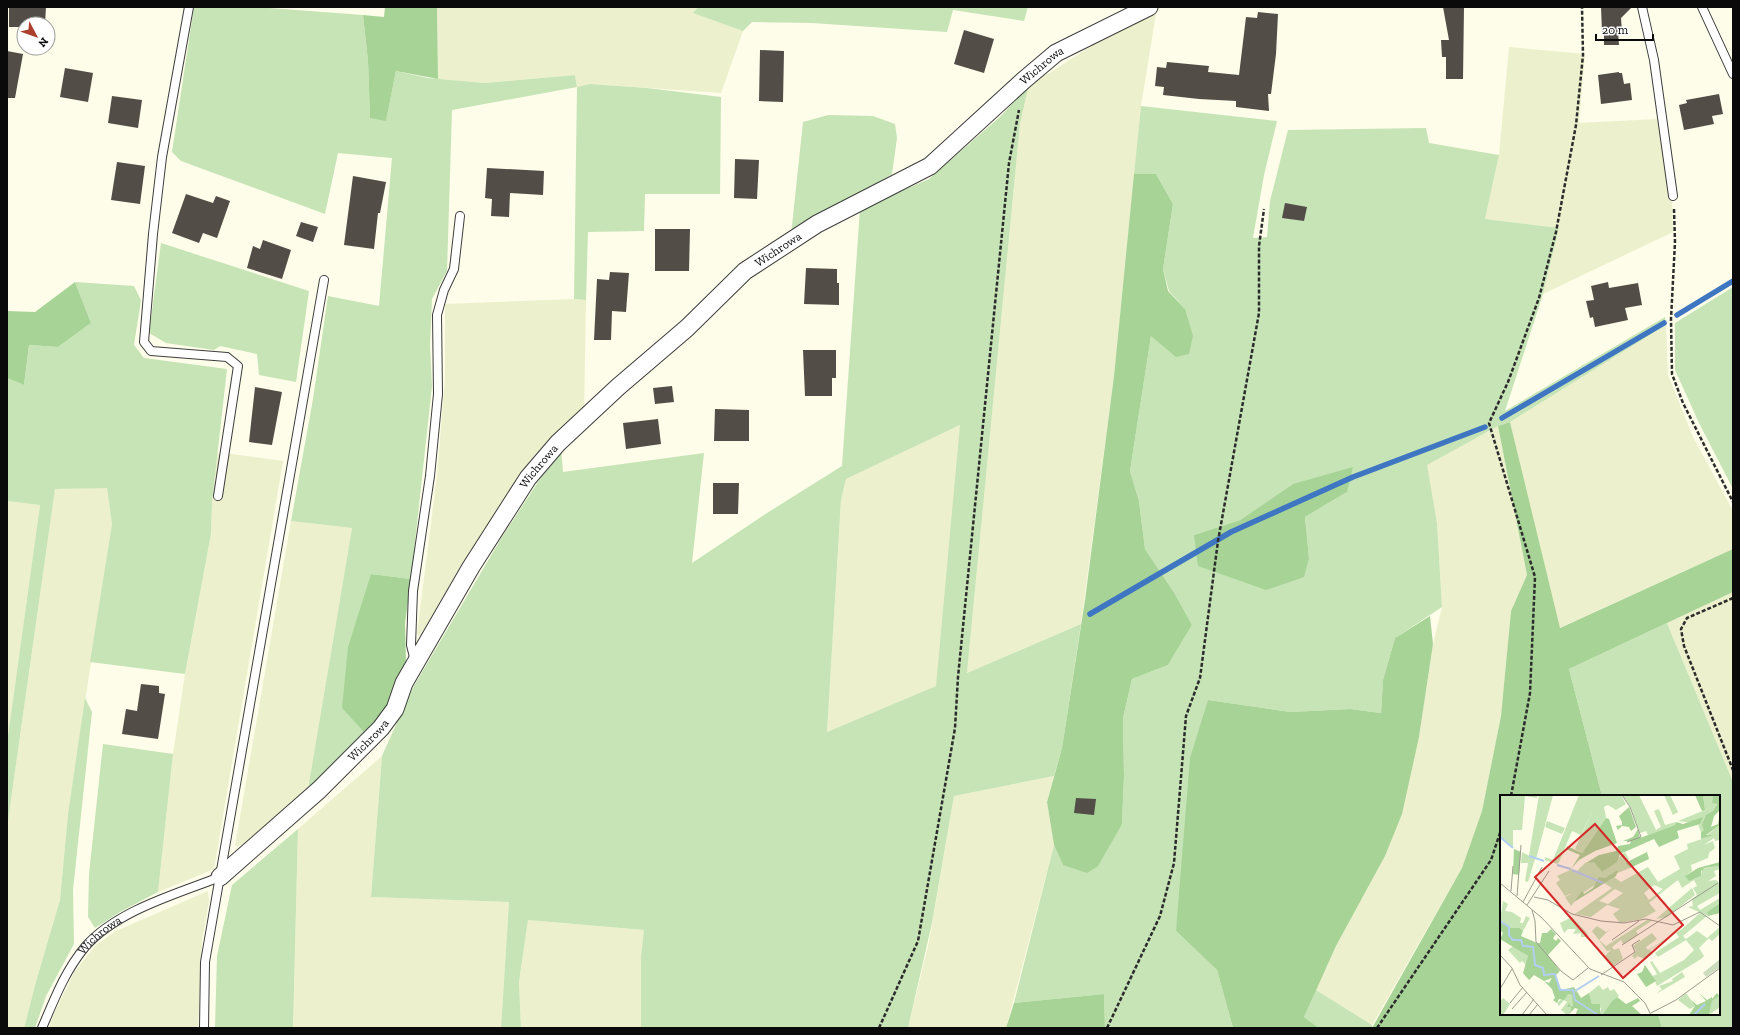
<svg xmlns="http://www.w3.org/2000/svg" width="1740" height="1035" font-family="'Zilla Slab',serif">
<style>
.farmland{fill:#edf0cc}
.green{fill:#c6e4b6;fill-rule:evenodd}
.forest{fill:#a7d397}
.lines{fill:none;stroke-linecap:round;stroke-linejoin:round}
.stream{stroke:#3f76c1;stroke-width:5.5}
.building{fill:#524d47}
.lane-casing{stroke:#3d3d3d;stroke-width:10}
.street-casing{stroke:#3d3d3d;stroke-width:19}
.path{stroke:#2c2c2c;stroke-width:2.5;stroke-dasharray:4 2;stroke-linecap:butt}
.lane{stroke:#fff;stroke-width:8}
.street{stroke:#fff;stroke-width:17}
.labels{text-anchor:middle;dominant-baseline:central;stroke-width:4;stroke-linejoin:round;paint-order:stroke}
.street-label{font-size:12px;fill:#0a0a0a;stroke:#fff}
.inset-river{fill:none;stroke:#b2cef0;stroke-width:2}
.inset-road{fill:none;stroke:#9c9c90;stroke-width:1}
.view{fill:#d62828;fill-opacity:0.15;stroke:#d62828;stroke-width:2}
.inset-edge{fill:none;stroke:#0a0a0a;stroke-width:2}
</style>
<rect width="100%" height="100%" fill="#fdfde9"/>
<!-- farmland -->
<path class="farmland" d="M437,7H698L694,13L743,31L721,93L590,84L577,87L575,75L485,83L438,79Z
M1151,7H1157L1141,106L1114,376L1081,624L967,673L1020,124L1029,84L1051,72Z
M1509,47L1585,54L1579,123L1658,119L1672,196L1673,232L1543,294L1559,228L1485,219L1499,155Z
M574,299L586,300L584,414L422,640L417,633L437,476L445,380V304Z
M1666,325L1668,375L1693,437L1733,511V549L1559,628L1510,422Z
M960,425L946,682L827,732L841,500L846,479Z
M1498,426L1527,575L1511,611L1501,716L1482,811L1462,868L1372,1025L1316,990L1336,946L1385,856L1419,737L1433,644L1442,607L1437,523L1426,465Z
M217,454H231L283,461L214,869L158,892L173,754L185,674L211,534L212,502Z
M107,487L112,524L68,814L60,900L37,978L24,1028H7V828L55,489Z
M7,501L40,505L7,743Z
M291,521L352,528L308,789L244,845L235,846Z
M1733,592V782L1667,623Z
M382,756L371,897L509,902L501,1028H293L298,829Z
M1054,776L1047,802L1054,845L1006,1028H908L929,942L954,796Z
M208,891L209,901L202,941L198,1028H49L53,1015L75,971L96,945L116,931Z
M528,920L644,930L641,956V1028H521L519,982Z"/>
<!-- green -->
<path class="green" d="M194,7H256L363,15L368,61L370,118L386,120L396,71L428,78L485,83L575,75L577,87L590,84L647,88L721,97L720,194H645L644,231L588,232L586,300L574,299L577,87L452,110L447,271L432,299L430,346L432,386L411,579L371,574L365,733L308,789L352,528L291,521L313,399L328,296L379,306L392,158L338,153L325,214L181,161L172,152Z
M698,7H1028L1024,21L953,10L947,32L812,23L752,22L743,31L693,13Z
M1029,84L1020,124L967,673L1081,624L1062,748L1054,776L954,796L932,923L908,1028H641V956L644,930L528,920L519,982L521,1028H501L509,902L371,897L382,756L412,689L502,537L561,447L563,472L704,453L692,563L767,513L842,466L860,209L929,179L1002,115ZM960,425L936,686L827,732L841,500L846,479Z
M1141,106L1277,121L1264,175L1253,238L1267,237L1270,201L1288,130L1426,128L1429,143L1499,155L1485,219L1559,228L1543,294L1505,411L1665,317L1666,325L1510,422L1498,426L1427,465L1437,523L1442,607L1395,638L1383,680L1381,713L1350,709L1290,712L1208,700L1176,931L1217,970L1233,1028H1105L1104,994L1014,1003L1054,845L1063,865L1122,824L1124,776L1123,718L1132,679L1168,665L1192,625L1175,594L1145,549L1139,501L1130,471L1151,336L1185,309L1169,291L1163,269L1173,204L1156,174H1134ZM1293,484L1347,492L1305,517L1309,558L1194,535L1240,520Z
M828,115L873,116L895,124L897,138L892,174L791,235L803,122Z
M161,243L309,291L296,382L259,375L257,354L220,346L214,350L166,343L149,333Z
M75,282L134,286L141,300L134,345L144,358L227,369L212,502L211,534L185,674L90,662L112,524L107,488L55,489L7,828V743L40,505L7,501V378L24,385L29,345L58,347L91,323Z
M1733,287V489L1699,423L1675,370V323Z
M1667,623L1733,782V1028H1662L1658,1014H1719V796H1602L1569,669Z
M85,698L92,712L73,890L74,944L46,996L35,1028H24L37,978L60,900L68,814Z
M103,744L173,754L158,892L120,912L95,928L88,917L89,874Z
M298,829L293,1028H215L217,956L232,885Z
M1316,990L1372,1025V1028H1319L1304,1017Z"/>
<!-- forest -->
<path class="forest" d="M385,7H437L438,79L396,71L386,121L370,118L368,61L363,15L384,17Z
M1134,174H1156L1173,204L1163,269L1168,291L1185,309L1193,336L1189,354L1176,357L1151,336L1130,471L1139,501L1145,549L1175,594L1192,625L1168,665L1132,679L1123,718L1124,776L1122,824L1098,866L1087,873L1063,865L1054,845L1047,802L1062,748L1085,600L1114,376Z
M75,282L91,323L58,347L29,345L24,385L7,378V311L35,312Z
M1510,422L1560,628L1733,549V592L1569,669L1602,796H1501V1014H1658L1662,1028H1372L1462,868L1482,811L1501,716L1511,611L1527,575L1498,426Z
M1353,467L1347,492L1305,517L1309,558L1304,577L1266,590L1198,566L1194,535L1240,520L1293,484Z
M371,574L411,579L405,623L406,664L386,707L365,733L342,708L348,647Z
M1430,616L1433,644L1419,737L1402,814L1385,856L1336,946L1304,1017L1319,1028H1233L1217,970L1176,931L1190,758L1208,700L1290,712L1350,709L1381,713L1383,680L1395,638Z
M1104,994L1105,1028H1006L1014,1003Z"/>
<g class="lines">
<!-- stream -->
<path class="stream" d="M1677,315L1733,281
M1502,418L1664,323
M1090,614L1231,532L1353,477L1485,427"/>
</g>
<!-- building -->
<path class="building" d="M9,7H46L45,24H24V27H9Z
M1443,7H1464L1463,79H1446V57H1442L1441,40H1449Z
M1601,7H1632L1621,18L1622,32H1618L1619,45H1604V32H1602Z
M1258,12L1278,14L1276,54L1271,94H1268L1269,111L1236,107V101L1199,99L1163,95L1164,87L1155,86L1157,67L1166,68L1167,62L1209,66L1208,72L1239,75L1246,17L1257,18Z
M964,30L994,39L984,73L954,64Z
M760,50L784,51L783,102L759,101Z
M7,51L23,54L15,98H7Z
M65,68L93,73L88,102L60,97Z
M1619,72V73H1622L1624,84L1630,83L1632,100L1601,104L1598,75Z
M1719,94L1723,114L1712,116L1714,124L1684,130L1679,105L1687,103L1686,100Z
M112,96L142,100L138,128L108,123Z
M735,159L759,160L757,199L734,198Z
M117,162L145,166L140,204L111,200Z
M487,168L544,171L543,195L510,193L509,217L491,216L492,199L485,198Z
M353,176L386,182L380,213H378L374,249L344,245Z
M186,194L213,203L216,196L230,201L217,238L203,233L199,243L172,233Z
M1285,203L1307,207L1304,221L1282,218Z
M301,222L318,227L313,242L296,236Z
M655,229H690L689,271H655Z
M263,240L291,250L282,279L247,268L253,246L260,249Z
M806,268L837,269V283H839V305L804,304Z
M610,272L629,273L626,312L612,311L611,340H594L597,279L609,280Z
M1608,282L1609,288L1638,283L1642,305L1625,308L1628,320L1595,327L1593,317L1590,318L1586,301L1594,300L1591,286Z
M803,350H836V378H832V396H805Z
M672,386L674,402L655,404L653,388Z
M255,387L282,392L272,445L249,442Z
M715,409L749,410V441H714Z
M658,419L661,444L626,449L623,423Z
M713,483H739L738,514H713Z
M141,684L159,686V693L165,694L158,739L122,734L126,709L137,711Z
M1076,798L1096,799L1094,815L1074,813Z"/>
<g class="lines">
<!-- lane casing -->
<g class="lane-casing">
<g id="lane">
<path d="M189,7L162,157L153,234L144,342L151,351L227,357L238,366L218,496"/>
<path d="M1642,7L1654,60L1673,196"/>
<path d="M1702,7L1733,74"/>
<path d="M415,661L411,645L413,591L430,476L438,394L437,315L444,290L454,269L460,216"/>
<path id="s1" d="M42,1028C54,1000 65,971 85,947C116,911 176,894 220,877"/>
<path d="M204,1028L205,962L324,280"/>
</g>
</g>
<!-- street casing -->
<g class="street-casing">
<g id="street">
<path id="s2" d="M220,877L319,790L381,728L395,709L404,683L471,567L528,478L558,443L618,387L687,328L745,271L817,224L930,166L1024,80L1056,53L1149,7"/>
</g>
</g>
<!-- path -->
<path class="path" d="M1674,209L1675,242L1671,319L1672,374L1683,403L1733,502
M1733,598L1687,618L1681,629L1684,646L1733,770
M1511,796L1530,693L1535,577L1489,423L1508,382L1539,298L1556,232L1576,125L1583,55L1582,7
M879,1028L918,941L955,728L958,677L1009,163L1019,110
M1107,1028L1160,916L1174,863L1186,716L1200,678L1218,541L1259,313V246L1264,209
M1377,1028L1491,860L1501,830"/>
<!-- lane -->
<use href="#lane" class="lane"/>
<!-- street -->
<use href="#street" class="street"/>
</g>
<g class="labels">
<!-- street labels -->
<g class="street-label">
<text stroke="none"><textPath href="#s2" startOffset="1174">Wichrowa</textPath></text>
<text stroke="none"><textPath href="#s2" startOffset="850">Wichrowa</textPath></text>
<text stroke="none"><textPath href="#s2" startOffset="526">Wichrowa</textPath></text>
<text stroke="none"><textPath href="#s2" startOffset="202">Wichrowa</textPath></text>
<text stroke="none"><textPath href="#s1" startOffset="111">Wichrowa</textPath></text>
</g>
</g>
<!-- overview -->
<g transform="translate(1500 795)">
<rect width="220" height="220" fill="#fdfde9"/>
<path d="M0,0H38L37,3L25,1L22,35H13V52L0,42ZM39,0H53L36,64L29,60ZM79,0H121L126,9L116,15L108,10L104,12L106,23L82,58L75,54L95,11L81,40L72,36L59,67L57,69L45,65V62L53,65ZM122,0H139L156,35L161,32L154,16L159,14L165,30L176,27L175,30L148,40L146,36L140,38L130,11ZM164,0H170L178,17L173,20ZM203,0H213L212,8H217L204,35L201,37L198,30L200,29L178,26L205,15ZM47,26L65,33L62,39L45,32ZM220,30V45L215,46L214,43L204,50L213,46L215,53L209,58L208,63L191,70L192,76L185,81L194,84L201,81L202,74L218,71L220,74L214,76L216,81L208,86L216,85L220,89V98L197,111L200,115L220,103V108L207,117L208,121L188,112L193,111L192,104L197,100L193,93L197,91L194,85L182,93L178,85L165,95L149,108L156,116L142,124L120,128L113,119L120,114L107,110L91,122L75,119L112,93L104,88L114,82L121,87L148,72L158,87L180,74L174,61L188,54L187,49L202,44ZM154,90L163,94L149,105L144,98ZM115,94L123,98L108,109L99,106ZM22,57L35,64L28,87L25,86L28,68H21ZM125,57L129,64L125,68L130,73L105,83L80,100L71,111L65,102L73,98L65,101L56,88L60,85L57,81L70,75L57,69L77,76L85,68L94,66L102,77ZM192,93L195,100L167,122L156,124ZM3,106L8,109L5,116L12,117L21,123L20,128H23L26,121L30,123L23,136L11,133L0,125ZM200,118L207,121L183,141L186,144L197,136L207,143L220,132V139L212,146L209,143L199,153L204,161L201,164L157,191L153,181L157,179L150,167L152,166L160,178L184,165L194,155L186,145L158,162L155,158L179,142L176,138L150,155L153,159L145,164L137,161L135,164L132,161L136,156L133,151L152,138L157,144L146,152L148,155L182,134ZM72,122L87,138L88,142H81V138L73,139L76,134H68L64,138L60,128ZM147,125H153L136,136L138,140L123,149L121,145L112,152L114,155L119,153L123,164L113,171L105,161L111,155L107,156L92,136L97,131L106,137L110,134L99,145L106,151ZM13,151L28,161L26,170L22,166L20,168L8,155ZM182,177L185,182L156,199L162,194L159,191L173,186L172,184ZM99,190L103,195L108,192L110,196L114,194L119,201L112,206L103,219L100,218L101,213L92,209L89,198ZM220,196V212L209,220L212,206L218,201ZM186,198L195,211L190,214L178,205ZM68,199L72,200L74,211L68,220H64L65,218L61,215L67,207L64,205L59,211L57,208ZM3,203L10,209L3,220H0V207Z" fill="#c6e4b6" fill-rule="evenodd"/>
<path d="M195,0H203L205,15L202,16ZM213,0H220V15L214,21L211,32L218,29L220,19V30L206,40H213L201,44V37L204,35L202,30L206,20L213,16L217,9L212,8ZM129,12L136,32L131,36L129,32L122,31L118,35L116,31L122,30V27L119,21ZM203,22L200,29L177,36L179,43L159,52L154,44L120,59L117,67L102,77L94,67L86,68L99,60L116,56L118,51L130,49L131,46H123L133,42L138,34L140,43L175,30L176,27L183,29ZM106,23L109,24L117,48L95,56L79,65L71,74L80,60L66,54L67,51L82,58ZM14,54L21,57L19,80L13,79ZM147,57L149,64L130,73L125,68ZM220,67V74L218,71L205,73L201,76V81L189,86L185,81L198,73ZM118,75L116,81L74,107L82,96L84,99L93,93L99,82L105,83ZM220,108V118L208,121L207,117ZM0,125L11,133H19L23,136L21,141L37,148H40L42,138H47L51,134L56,139L53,143L56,146L58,143L61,146L48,160L60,176L56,180L61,195L74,192L81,203L89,198L92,209H100V218L103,219L112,206L117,202L126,209L138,203L140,206L132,211L142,220H75L78,214L75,213L68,220L71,215V212H67L69,208L71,212L73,211L72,200L68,199L64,205L59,204L57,208L53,205L55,203L52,194L44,186L49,188L52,183L44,186L34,180L29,185L23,178L28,161L0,144L3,138L0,135ZM145,170L156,186L146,192L137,179L142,177ZM199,198L207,205L212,202V204L217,198L219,201L212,206L209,220H189L195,211L191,205L197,210L206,206Z" fill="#a7d397"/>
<path d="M220,164V172L206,182L203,178Z" fill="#ccdcbd"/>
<path class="inset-river" d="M0,42L13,53M29,61L44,66M57,70L71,74M72,75L103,88M0,126L9,132V140L13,145H21L23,151L33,152L35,170L43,173L44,180L55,179L60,195H73L75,205L98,220M75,196L99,181M194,220L205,209"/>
<path class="inset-road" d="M122,0L130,12L141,42L127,47M0,88L42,123L90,174L124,187L145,208L151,220M11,96L13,71M17,101L21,50M34,102L48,105L72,119L101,126L124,128L146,124L173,130L200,117L220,131M23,107L42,72M27,110L49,76M32,115L35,126L36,147L61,176L73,185L88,173M112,145L139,126M122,150L218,88M0,160L12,173L20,190L47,220M101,180L135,157L132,150L140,145M0,194L12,174M10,208L23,192M12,214L27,197M151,218L176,205L220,173M22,220L34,204M29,220L38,209"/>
<path class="view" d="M95,29L183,130L123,183L35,82Z"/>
<rect width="220" height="220" class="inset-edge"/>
</g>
<!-- border -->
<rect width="1740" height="1035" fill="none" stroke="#0a0a0a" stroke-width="16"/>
<!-- north arrow -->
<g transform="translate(36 36) rotate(131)"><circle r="19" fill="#ffffff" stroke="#9d9d9d"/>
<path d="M0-3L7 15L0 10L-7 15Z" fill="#ad3f2f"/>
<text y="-6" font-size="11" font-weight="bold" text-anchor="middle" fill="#0a0a0a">N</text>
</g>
<!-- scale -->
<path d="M1596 34v6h57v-6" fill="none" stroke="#0a0a0a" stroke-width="2"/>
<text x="1602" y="34" font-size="12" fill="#0a0a0a" stroke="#ffffff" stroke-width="3" paint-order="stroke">20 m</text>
</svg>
